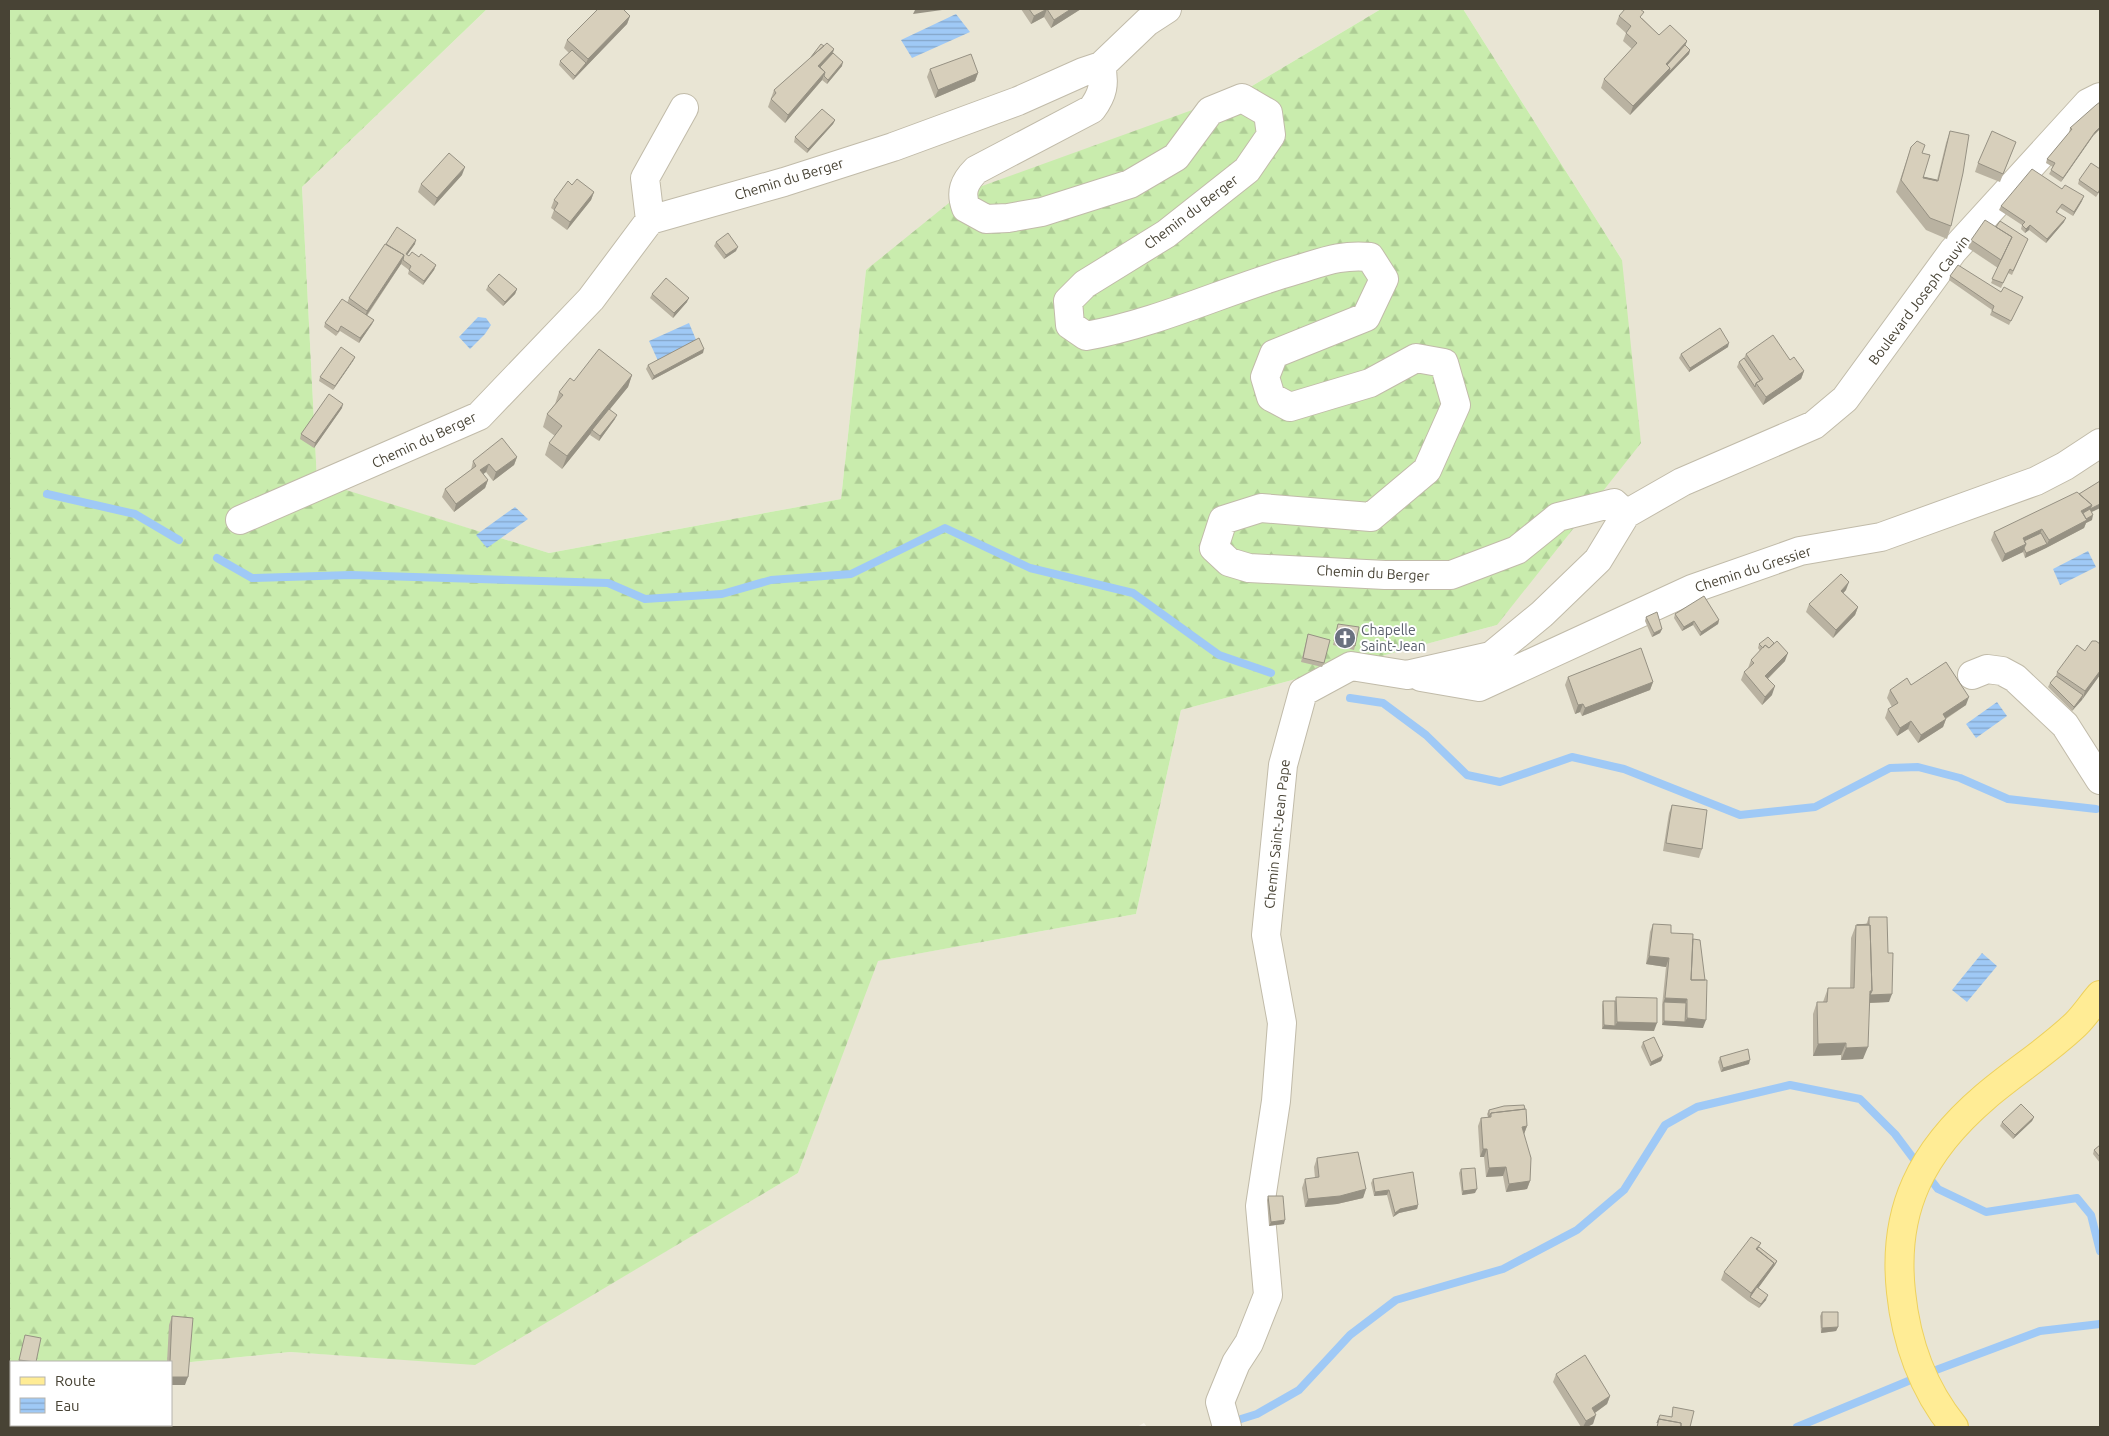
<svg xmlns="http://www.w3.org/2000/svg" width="2109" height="1436" font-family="Ubuntu,sans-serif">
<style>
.residential{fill:#e9e5d4}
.forest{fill:url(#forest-firs)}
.water{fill:url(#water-rules)}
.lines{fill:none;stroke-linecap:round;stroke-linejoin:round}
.stream{stroke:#9fc9f6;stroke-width:8}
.minor-casing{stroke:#c1bba9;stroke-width:30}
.major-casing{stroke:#edd15d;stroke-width:30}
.minor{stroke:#fff;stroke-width:28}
.major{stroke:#ffec95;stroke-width:28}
.wall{fill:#b9b2a1}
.shaded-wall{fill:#969183}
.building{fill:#d7cfbb;stroke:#969183}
.labels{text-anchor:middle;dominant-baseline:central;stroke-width:4;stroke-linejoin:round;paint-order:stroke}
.street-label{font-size:14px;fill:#484335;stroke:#fff}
.worship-label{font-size:14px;fill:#5b616d;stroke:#fff;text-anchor:start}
</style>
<defs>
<pattern id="forest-firs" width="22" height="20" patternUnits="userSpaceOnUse" patternTransform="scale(1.25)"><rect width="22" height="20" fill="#c9ecad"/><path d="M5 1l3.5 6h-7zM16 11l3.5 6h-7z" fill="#aecc95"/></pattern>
<pattern id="water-rules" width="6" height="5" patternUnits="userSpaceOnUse" patternTransform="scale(1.25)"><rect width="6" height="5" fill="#9fc9f6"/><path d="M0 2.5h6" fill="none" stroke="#84a5c8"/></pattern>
</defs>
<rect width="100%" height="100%" fill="#f5f2e7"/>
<!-- residential -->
<path class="residential" d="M487,9H1381L1242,92L866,270L841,499L549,553L317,482L302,187Z
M1463,9H2100V1427H1147L1144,1423L1137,1427H131L130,1425H171V1364L290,1352L475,1364L798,1173L877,961L1136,914L1181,710L1497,625L1622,260Z"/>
<!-- forest -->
<path class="forest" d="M9,9H487L302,187L317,481L549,553L841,499L866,270L960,194L1242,92L1381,9H1463L1622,260L1641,443L1497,625L1181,710L1136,914L878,961L798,1173L475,1365L290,1352L171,1364V1362H11V1425H130L131,1427H9Z"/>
<!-- water -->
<path class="water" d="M956,14L970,32L912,58L901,40Z
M478,317L486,318L491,325L485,334L470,349L459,337Z
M689,323L697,342L659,363L649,341Z
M515,507L528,519L487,548L476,535Z
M2088,551L2096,567L2060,585L2053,569Z
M1997,702L2007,716L1976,738L1966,724Z
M1982,953L1997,966L1967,1002L1952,990Z"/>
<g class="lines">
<!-- stream -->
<path class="stream" d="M47,494L135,514L179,540
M217,558L252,578L351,575L608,583L645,599L722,594L771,580L851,574L945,528L1030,568L1133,593L1219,655L1271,673
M1350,698L1383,703L1426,735L1467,775L1500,782L1572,757L1624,769L1740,815L1815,807L1890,768L1918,767L1960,778L2008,799L2096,809
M1927,1175L1938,1189L1986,1212L2077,1198L2091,1215L2100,1251
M1928,1373L2040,1331L2100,1324
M1241,1419L1257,1414L1299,1390L1350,1335L1396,1300L1503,1269L1577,1230L1624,1190L1665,1125L1697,1107L1790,1085L1860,1099L1895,1134L1919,1166
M1797,1427L1918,1377"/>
<!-- minor casing -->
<g class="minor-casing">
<path id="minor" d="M1101,66L1147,22L1167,9
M650,220L645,178L684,108
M240,520L479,416L591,299L650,220L784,182L893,147L1018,101L1083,72L1101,66C1105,84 1103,94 1092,109L976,170C964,182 960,192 966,208L986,219L1008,218L1042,212L1130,184L1176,157L1210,111L1242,98L1268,113L1271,135L1247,170L1166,234L1085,284L1068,301L1070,325L1086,336C1159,323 1226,290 1296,270C1323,262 1342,254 1370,257L1384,279L1366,317L1274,354L1265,377L1271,397L1290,407L1370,383L1416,358L1444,363L1456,405L1427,470L1371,517L1261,508L1223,520L1214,548L1229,562L1249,568L1385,575H1451L1517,550L1558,517L1614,503L1626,514
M1972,675L1987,669L2002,671L2015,678L2065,725L2100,780
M1421,677L1479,687L1692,589L1800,551L1881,537L2036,481L2065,466L2100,443
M1227,1427L1220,1402L1236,1363L1249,1343L1268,1295L1260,1206L1276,1101L1282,1023L1266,935L1283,765L1303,692L1351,666L1407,675L1491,656L1542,614L1598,560L1626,514L1682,482L1814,425L1845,399L1953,251L2088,103L2100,97"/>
</g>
<!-- major casing -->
<g class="major-casing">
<path id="major" d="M1954,1427C1923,1389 1906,1341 1901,1292C1892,1209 1922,1151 1985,1097C2014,1072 2048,1051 2076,1024C2085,1015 2092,1004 2100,995"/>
</g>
<!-- minor -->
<use href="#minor" class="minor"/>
<!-- major -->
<use href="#major" class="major"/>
</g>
<!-- wall -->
<path class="wall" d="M1021,9H1081L1051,28L1044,17L1031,24Z
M630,16L627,24L573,80L559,65L560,61L569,53L564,48L567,40Z
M1619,16L1642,18L1659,35L1687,41L1685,45L1690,50L1689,54L1630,115L1601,88L1604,79L1632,49L1623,41L1626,33L1616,24Z
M824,46L834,49L833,53L842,66L827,84L822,80L785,123L768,107L774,90Z
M930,69L978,73L975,81L935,98L927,77Z
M835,120L833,124L807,153L794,142L795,137Z
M2070,128L2093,136L2061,182L2049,174L2053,167L2046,163L2047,159L2069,133Z
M1950,131L1951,226L1947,239L1926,230L1896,192L1911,147L1922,153L1923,177L1937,180L1946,143Z
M2016,142L2000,182L1975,172L1978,163Z
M462,175L434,206L418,192L421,184Z
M2079,180L2100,191L2096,197L2078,184Z
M572,185L594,192L591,200L567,230L551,218L554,210L551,208L554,200Z
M2062,189L2082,201L2073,216L2060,208L2057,212L2064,222L2046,243L2029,230L2025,233L2021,229L2022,225L1999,210L2001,206Z
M1996,227L2028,239L2012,275L2008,273L2001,288L1991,283L1998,268L1968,248L1971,240Z
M716,242L736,251L724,259L714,246Z
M386,244H415L407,255L419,257L436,265L434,270L423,285L408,274L409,270L401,264L367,316L374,320L372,324L359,343L340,331L336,336L324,327L325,323L347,303L349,298Z
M1950,276L2001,292L2023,297L2009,325L1990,315L1992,310L1949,280Z
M488,286L517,289L515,294L503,306L486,290Z
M652,294L687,302L673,318L650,298Z
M1728,347L1689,372L1679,358L1681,354Z
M703,353L652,380L646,369L648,365Z
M1746,354L1790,360L1804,371L1801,379L1763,405L1737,367L1739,362L1744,358Z
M355,357L353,361L333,390L319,381L320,377Z
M632,375L628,387L610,409L615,419L599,441L590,435L591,433L562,469L545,455L549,443L555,436L543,427L547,414L555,404L559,392L574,381Z
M342,408L314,448L300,439L301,434Z
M517,457L514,465L493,481L486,472L483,474L488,480L485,488L454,512L442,497L445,489L471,470L473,461Z
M2100,481V508L2092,512V520L2086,523L2084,528L2046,548L2025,558L2023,552L2002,562L1991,540L1994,532L2079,494Z
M1846,590L1843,593L1858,607L1855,615L1833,638L1806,612L1809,604Z
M1675,614L1719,620L1718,624L1700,636L1693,625L1682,631L1674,618Z
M1646,617L1662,629L1660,633L1652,637L1645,621Z
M1338,624L1355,646L1354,650L1333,645Z
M1308,634L1324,663L1322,667L1301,662Z
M2100,643V675L2072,711L2048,687L2050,683L2056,676L2057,672L2085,651Z
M1759,644L1785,661L1768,679L1772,695L1762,705L1741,680L1744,672L1748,668L1751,660L1760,651L1758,648Z
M1568,677L1653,682L1650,690L1582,716L1580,712L1575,714L1565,685Z
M1911,685L1966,705L1946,719L1943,727L1918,743L1908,729L1897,736L1885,718L1888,709L1892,707L1887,698L1890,690Z
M1672,805L1702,849L1699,858L1663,851L1669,813Z
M1869,917L1889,1002L1870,1003L1863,1059L1841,1060V1055L1813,1056V1014L1817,1002H1823L1828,988H1850L1851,938L1856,925H1866Z
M1653,924L1671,933L1693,939L1703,1028L1662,1025V1006L1666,967L1646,964L1650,932Z
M1616,997L1654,1031L1602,1029V1005L1603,1001H1615Z
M1643,1042L1663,1056L1661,1061L1650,1066L1641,1047Z
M1720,1057L1749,1064L1721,1072L1718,1062Z
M1489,1110L1527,1126L1524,1134L1530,1181L1527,1189L1506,1192L1503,1176L1486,1177L1484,1157H1480L1478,1126L1481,1118L1488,1117L1487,1114Z
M2034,1117L2032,1121L2013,1139L2000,1126L2002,1122Z
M2100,1145V1163L2093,1154L2094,1150Z
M1317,1158L1366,1189L1363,1198L1337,1204L1305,1207L1302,1188L1305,1179L1315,1178L1314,1167Z
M1461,1169L1475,1193L1462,1195L1459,1173Z
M1373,1179L1418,1205L1417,1209L1399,1213L1393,1217L1387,1195L1374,1196L1371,1183Z
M1268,1196L1284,1224L1269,1226L1267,1200Z
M1761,1243L1759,1247L1777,1261L1775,1265L1758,1288L1766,1300L1759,1308L1748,1301L1721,1280L1724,1272Z
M1822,1312L1838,1327L1836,1331L1821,1333L1820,1316Z
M172,1316L185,1385H171V1362H167L169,1325Z
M1556,1374L1610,1396L1607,1404L1595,1413L1593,1424L1587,1427H1581L1553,1382Z"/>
<!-- shaded-wall -->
<path class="shaded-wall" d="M922,9H942V10L913,14L915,10Z
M1047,9L1044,17L1031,24L1034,16Z
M1071,9H1081L1051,28L1054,20Z
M630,16L627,24L573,80L575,76L586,63L588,59Z
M1687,41L1684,49L1665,68L1666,64Z
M834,49L831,57L818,71V66Z
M1690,50L1689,54L1630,115L1633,106L1670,68Z
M843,62L842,66L827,84L828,80Z
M825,72L822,80L785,123L788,115Z
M978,73L975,81L935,98L938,90Z
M835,120L833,124L807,153L808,149Z
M2100,127V129L2093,136L2061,182L2063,178L2095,132Z
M465,167L462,175L434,206L437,198Z
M594,192L591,200L567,230L570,222Z
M2084,196L2082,201L2073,216L2074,212Z
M2066,218L2064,222L2046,243L2047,239Z
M2030,225L2029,230L2025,233L2026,229Z
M416,240L415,244L405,258L406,254Z
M738,247L736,251L724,259L726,255Z
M404,255L401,264L364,319L367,311Z
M436,265L434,270L423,285L424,281Z
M517,289L515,294L503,306L505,302Z
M689,298L687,302L673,318L674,313Z
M374,320L372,324L359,343L360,338Z
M1729,343L1728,347L1689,372L1690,368Z
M704,349L703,353L652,380L654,376Z
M355,357L353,361L333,390L335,386Z
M1804,371L1801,379L1763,405L1766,397Z
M632,375L628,387L592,431V430L591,433L562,469L567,456Z
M343,404L342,408L314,448L315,443Z
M617,415L615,419L599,441L600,436Z
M517,457L514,465L493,481L496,472Z
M489,464L486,472L477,479L480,470Z
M488,480L485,488L454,512L456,504Z
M2100,504V508L2089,513L2090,509Z
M2092,505L2089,513L2081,517V511Z
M2093,515L2092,520L2086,523L2084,528L2046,548L2025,558L2026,553L2047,544L2049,540Z
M2042,529L2039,537L2023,545V538Z
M2026,544L2023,552L2002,562L2005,554Z
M1849,582L1846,590L1838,599L1841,591Z
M1858,607L1855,615L1833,638L1836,630Z
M1719,620L1718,624L1700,636L1701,632Z
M1694,621L1693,625L1682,631L1684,627Z
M1662,629L1660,633L1652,637L1654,633Z
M1788,653L1785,661L1762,684L1765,676Z
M2100,671V675L2082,700L2085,691Z
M1653,682L1650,690L1582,716L1585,708Z
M1775,686L1772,695L1762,705L1765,697Z
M2083,695L2082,700L2072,711L2074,707Z
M1969,697L1966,705L1940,722L1943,714Z
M1583,704L1580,712L1575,714L1578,705Z
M1946,719L1943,727L1918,743L1921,735Z
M1911,721L1908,729L1897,736L1900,728Z
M1649,956L1669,958L1666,967L1646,964Z
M1870,991L1892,994L1889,1002L1866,1003Z
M1665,998L1687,999L1684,1007L1664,1002L1662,1006Z
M1687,1018L1706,1020L1703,1028L1662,1025L1664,1021L1685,1022Z
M1617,1022L1657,1023L1654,1031L1602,1029L1604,1025L1615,1026Z
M1846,1043L1841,1055L1813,1056L1818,1044Z
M1868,1047L1863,1059L1841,1060L1846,1048Z
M1663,1056L1661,1061L1650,1066L1651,1062Z
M1750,1060L1749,1064L1721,1072L1723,1068Z
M2034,1117L2032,1121L2013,1139L2015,1135Z
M1527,1126L1524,1134L1522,1127Z
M1483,1149H1487L1484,1157H1480Z
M1506,1167L1503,1176L1486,1177L1489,1168Z
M1530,1181L1527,1189L1506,1192L1509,1184Z
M1366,1189L1363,1198L1337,1204L1305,1207L1308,1199Z
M1477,1189L1475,1193L1462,1195L1463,1191Z
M1389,1190L1387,1195L1374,1196L1375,1192Z
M1418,1205L1417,1209L1399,1213L1393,1217L1395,1213L1400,1209Z
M1285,1220L1284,1224L1269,1226L1271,1222Z
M1777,1261L1775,1265L1751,1298L1750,1297L1751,1293L1774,1263Z
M1768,1295L1766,1300L1759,1308L1761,1304Z
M1838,1327L1836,1331L1821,1333L1822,1328Z
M19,1360L36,1362H18Z
M171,1377H188L185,1385H171Z
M1610,1396L1607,1404L1589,1417L1592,1408Z
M1596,1415L1593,1424L1587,1427H1583L1586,1421Z"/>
<!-- building -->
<path class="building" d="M598,9H623L630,16L588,59L567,40Z
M1029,9H1047L1034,16Z
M1047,9H1071L1054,20Z
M1625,9H1640L1644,12L1640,17L1659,35L1670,25L1687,41L1666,64L1670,68L1633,106L1604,79L1637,43L1626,33L1631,26L1619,16Z
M827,43L834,49L818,66L825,72L788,115L771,99L776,93L774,90Z
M821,44L824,46L811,57Z
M1685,45L1690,50L1669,72L1670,68L1667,65Z
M572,50L586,63L575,76L560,61Z
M833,53L843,62L828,80L824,76L825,72L820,67Z
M971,54L978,73L938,90L930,69Z
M2100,102V127L2095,132L2063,178L2051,170L2055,163L2047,159L2072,129L2070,128L2096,105Z
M822,109L835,120L808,149L795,137Z
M1950,131L1969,135L1963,173L1951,226L1930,218L1901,180L1911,147L1917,141L1925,145L1922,153L1930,155L1923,178L1938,181Z
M1992,131L2016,142L2003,174L1978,163Z
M449,153L465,167L437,198L421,184Z
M2091,163L2100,169V189L2098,193L2079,180Z
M2032,169L2062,189L2065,185L2084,196L2074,212L2062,204L2056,212L2066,218L2047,239L2030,225L2026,229L2022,225L2025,222L2001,206Z
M1923,177L1937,180V181Z
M577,179L594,192L570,222L554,210L558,203L554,200L568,181L572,185Z
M1985,220L2012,237L2001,260L1971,240Z
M2000,221L2028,239L2013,271L2010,269L2003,283L1992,279L2012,237L1996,227Z
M397,227L416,240L406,254L409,256L412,252L419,257L421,254L436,265L424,281L409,270L411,266L403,260L404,255L386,244Z
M728,233L738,247L726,255L716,242Z
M385,244L404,255L367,311L349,298Z
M1958,265L2001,292L2004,287L2023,297L2011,321L1992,311L1994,306L1950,276Z
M499,274L517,289L505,302L488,286Z
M666,278L689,298L674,313L652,294Z
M342,299L374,320L360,338L341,326L338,332L325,323Z
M1720,328L1729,343L1690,368L1681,354Z
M1773,335L1790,360L1794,357L1804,371L1766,397L1756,383L1763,379L1746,354Z
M699,338L704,349L654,376L648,365Z
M341,347L355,357L335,386L320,377Z
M599,349L632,375L567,456L549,443L562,426L547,414L563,395L559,392L570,378L574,381Z
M1744,358L1760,381L1756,383L1755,387L1739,362Z
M329,394L343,404L315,443L301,434Z
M609,409L617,415L600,436L592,430Z
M502,438L517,457L496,472L489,464L480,470L488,480L456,504L445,489L476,466L473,461Z
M2100,481V504L2090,509L2092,505L2079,494Z
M2077,492L2092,505L2081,511L2087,520L2049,540L2042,529L2023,538L2026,544L2005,554L1994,532Z
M2090,509L2093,515L2086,519L2083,513Z
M2041,533L2047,544L2026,553L2024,548L2026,544L2024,541Z
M1841,574L1849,582L1841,591L1858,607L1836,630L1809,604Z
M1704,596L1719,620L1701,632L1694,621L1684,627L1675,614Z
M1657,612L1662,629L1654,633L1646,617Z
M1338,624L1359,627L1355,646L1334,641Z
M1308,634L1330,640L1324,663L1303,658Z
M1768,637L1774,643L1769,648L1765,645L1763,648L1759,644Z
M1777,641L1788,653L1765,676L1775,686L1765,697L1744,672L1754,663L1751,660L1765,645L1769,648Z
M2092,641H2096L2100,644V671L2085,691L2057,672L2077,645L2085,651Z
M1641,648L1653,682L1585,708L1583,704L1578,705L1568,677Z
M1946,662L1969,697L1943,714L1946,719L1921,735L1911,721L1900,728L1888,709L1898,703L1890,690L1907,678L1911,685Z
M2056,676L2083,695L2074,707L2050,683Z
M1672,805L1707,810L1702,849L1666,843Z
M1869,917H1887L1888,953H1893L1892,994L1870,995L1872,991L1870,925H1857L1869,924Z
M1653,924L1671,925V933L1693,934L1691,980H1707L1706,1020L1687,1018V999L1665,998L1669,958L1649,956Z
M1856,925H1870L1872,991H1870L1868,1047L1846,1048V1043L1818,1044L1817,1002H1827L1828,988H1854Z
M1693,939L1700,940L1705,980H1691Z
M1616,997L1657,998V1023L1617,1022Z
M1603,1001H1615V1026L1604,1025Z
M1664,1002L1686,1003L1685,1022L1664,1021Z
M1654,1037L1663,1056L1651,1062L1643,1042Z
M1748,1049L1750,1060L1723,1068L1720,1057Z
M2021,1104L2034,1117L2015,1135L2002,1122Z
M1524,1105L1525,1109L1491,1113L1489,1117V1110L1504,1106Z
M1526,1109L1527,1126L1522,1127L1531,1158L1530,1181L1509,1184L1506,1167L1489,1168L1487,1149H1483L1481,1118L1491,1117V1113Z
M2100,1145V1157L2094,1150Z
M1358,1152L1366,1189L1340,1196L1308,1199L1305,1179L1319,1177L1317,1158Z
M1475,1168L1477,1189L1463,1191L1461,1169Z
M1413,1172L1418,1205L1400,1209L1395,1213L1389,1190L1375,1192L1373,1179Z
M1268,1196H1283L1285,1220L1271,1222Z
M1751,1237L1761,1243L1756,1249L1774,1263L1751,1293L1724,1272Z
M1759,1247L1777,1261L1772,1267L1774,1263L1757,1249Z
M1757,1287L1768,1295L1761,1304L1750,1297Z
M1822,1312H1838V1327L1822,1328Z
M172,1316L193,1318L188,1377H171V1362H170Z
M25,1335L41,1338L36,1362L19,1360Z
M1585,1355L1610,1396L1592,1408L1596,1415L1586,1421L1556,1374Z
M1673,1407L1694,1411L1690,1427H1681V1423L1659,1419L1657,1423L1660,1415L1672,1417Z
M1659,1419L1681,1423V1427H1657Z"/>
<!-- icons -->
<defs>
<g id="church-disc" transform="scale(1.125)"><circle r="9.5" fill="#6b7280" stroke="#fff"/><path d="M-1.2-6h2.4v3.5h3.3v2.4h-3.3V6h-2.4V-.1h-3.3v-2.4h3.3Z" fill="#fff"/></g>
</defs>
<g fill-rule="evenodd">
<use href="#church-disc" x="1345" y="638"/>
</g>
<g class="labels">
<!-- street labels -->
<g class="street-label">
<text transform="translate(789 179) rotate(-17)">Chemin du Berger</text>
<text transform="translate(1191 212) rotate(-37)">Chemin du Berger</text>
<text transform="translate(1919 300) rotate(-53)">Boulevard Joseph Cauvin</text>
<text transform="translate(424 440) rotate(-25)">Chemin du Berger</text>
<text transform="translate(1753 569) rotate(-18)">Chemin du Gressier</text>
<text transform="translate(1373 573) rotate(3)">Chemin du Berger</text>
<text transform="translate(1277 834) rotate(-84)">Chemin Saint-Jean Pape</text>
</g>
<!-- worship labels -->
<g class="worship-label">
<text x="1361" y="630">Chapelle<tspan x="1361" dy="16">Saint-Jean</tspan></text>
</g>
</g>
<!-- border -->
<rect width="2109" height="1436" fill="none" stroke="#484335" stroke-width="20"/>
<!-- legend -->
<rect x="10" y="1361" width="162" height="65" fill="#ffffff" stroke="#b6b4ae"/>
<rect x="20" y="1377" width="25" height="8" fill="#ffec95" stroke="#b6b4ae"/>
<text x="55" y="1386" font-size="15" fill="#484335">Route</text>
<rect x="20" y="1398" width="25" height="15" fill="url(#water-rules)" stroke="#b6b4ae"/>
<text x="55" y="1411" font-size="15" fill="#484335">Eau</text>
</svg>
